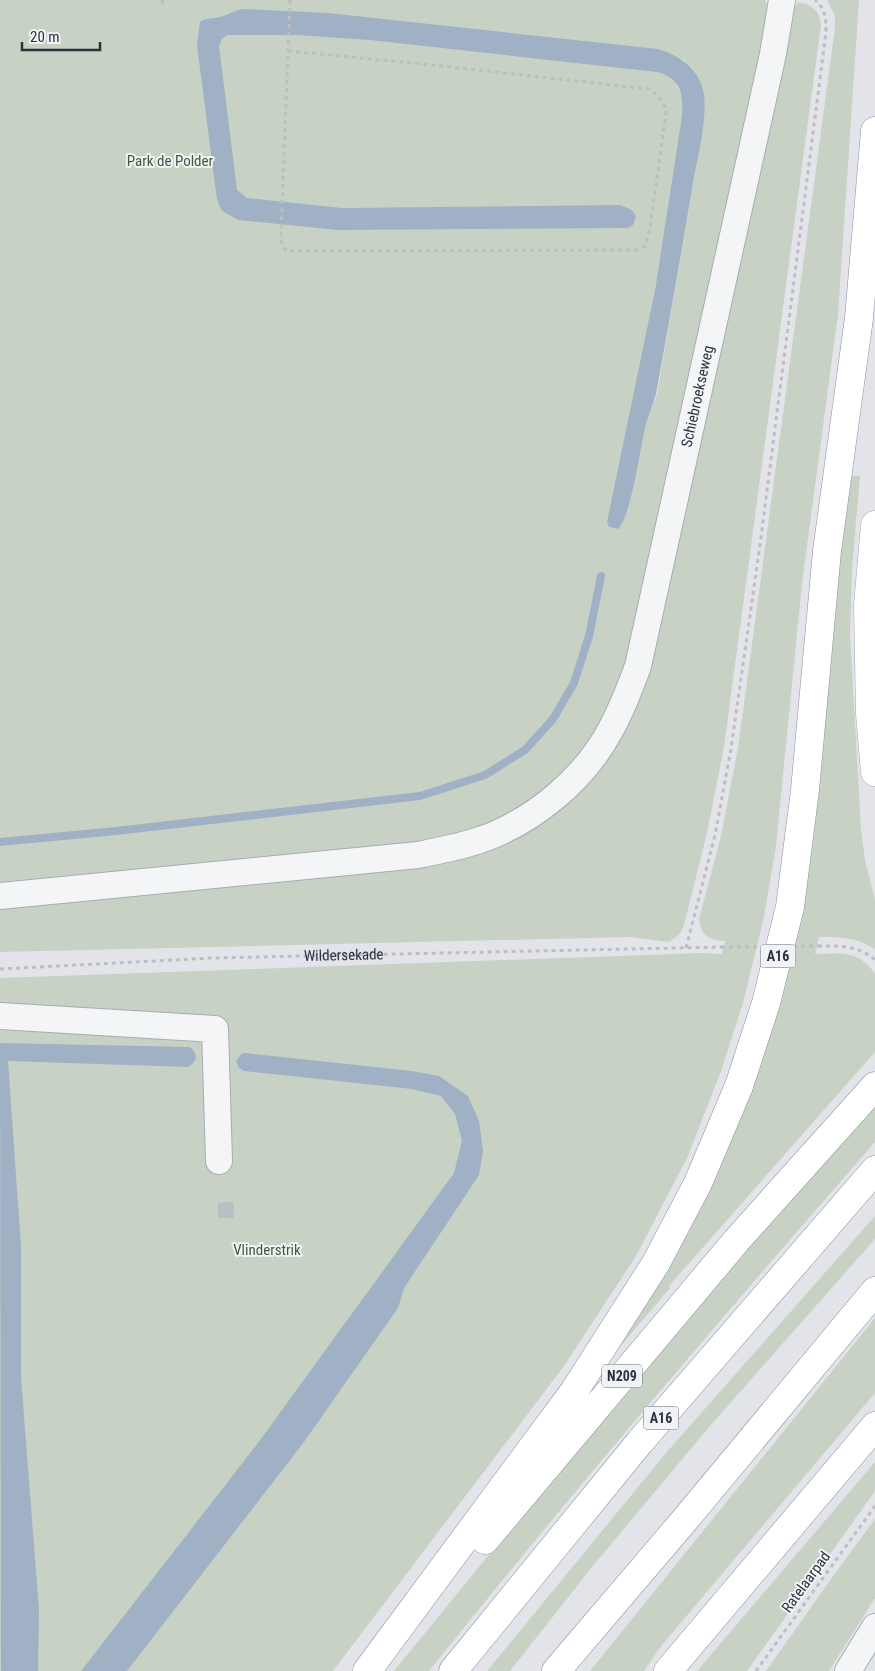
<svg xmlns="http://www.w3.org/2000/svg" width="875" height="1671" font-family="'Roboto Condensed',sans-serif">
<style>
.green{fill:#c7d2c4;fill-rule:evenodd}
.water{fill:#a0b1c5}
.lines{fill:none;stroke-linecap:round;stroke-linejoin:round}
.stream{stroke:#a0b1c5;stroke-width:8}
.building{fill:#b9bdc5}
.minor-casing{stroke:#a7abb3;stroke-width:28}
.major-casing{stroke:#a2a8b3;stroke-width:29}
.highway-casing{stroke:#8a919e;stroke-width:29}
.path{stroke:#bcbec3;stroke-width:3;stroke-dasharray:4 4;stroke-linecap:butt}
.minor{stroke:#f4f5f7;stroke-width:26}
.major{stroke:#fff;stroke-width:28}
.highway{stroke:#fff;stroke-width:28}
.path-bridge{stroke:#bcbec3;stroke-width:3;stroke-dasharray:4 4;stroke-linecap:butt}
.labels{text-anchor:middle;dominant-baseline:central;stroke-width:4;stroke-linejoin:round;paint-order:stroke}
.shield{fill:#f1f3f6;stroke:#666c76;stroke-width:1}
.shield-label{font-size:14px;font-weight:bold;fill:#2b323f}
.park-label{font-size:15px;fill:#3f593a;stroke:#f1f3f6}
.street-label{font-size:15px;fill:#2b323f;stroke:#f1f3f6}
</style>
<rect width="100%" height="100%" fill="#e2e4e9"/>
<!-- green -->
<path class="green" d="M0,0H765L769,12L625,668L619,689L589,744L552,785L509,814L470,831L421,842L0,884ZM682,59L692,68L703,89L700,145L657,394C653,404 649,414 646,424C641,444 631,518 618,529L609,527L655,290L681,122L683,97L675,82Z
M827,0H859L838,314L802,583L776,846L764,917L743,1003L721,1071L688,1156L636,1256L564,1366L333,1671H0V978L702,953L722,954L725,941C709,940 701,936 699,919L721,836L738,748L835,28V16Z
M798,3C812,3 820,12 821,25L724,747L707,833L684,925L680,934L669,942L630,937L0,952V907L404,865L597,770L710,390L760,176L794,8Z
M847,475L860,476L852,568L850,634L861,830L865,860L875,900V950C859,937 839,937 819,937L815,954C840,954 858,949 875,974V1052L669,1286L670,1288L618,1349L615,1346L755,1068Z
M875,1101V1142C723,1316 573,1491 429,1671H394L604,1414Z
M875,1216V1239L710,1426L592,1567L510,1671H487L666,1453Z
M875,1318V1393L662,1645L644,1671H590Z
M875,1462V1491L747,1671H697Z
M875,1519V1598L829,1671H766L836,1572Z"/>
<!-- water -->
<path class="water" d="M244,9L328,13L658,49C680,56 697,67 703,90C709,112 697,161 693,184C681,254 669,324 656,394C653,404 649,414 646,424C641,444 631,518 618,529L609,527L607,522L655,290L681,122C684,99 684,79 657,72L370,40L298,35H227L222,39L219,46L237,190L247,198L342,208L620,205L632,210L636,216L633,225L628,228L338,230L238,220L222,211L217,200L197,45L200,22C206,17 213,19 220,17C230,15 233,10 244,9Z
M0,1043L190,1047C198,1054 198,1061 188,1067L8,1061L21,1246V1377L39,1610L38,1671H1Z
M245,1053L412,1071L439,1076L468,1096L479,1121L483,1151L479,1175L404,1288L398,1308L304,1442L127,1671H81L258,1443L454,1173L462,1141L455,1114L441,1096L412,1089L244,1071L239,1068L236,1061L241,1054Z"/>
<g class="lines">
<!-- stream -->
<path class="stream" d="M0,842L116,831L420,796L485,775L525,750L553,719L574,683L589,636L601,576"/>
</g>
<!-- building -->
<path class="building" d="M233,1202L234,1218H218V1203Z"/>
<g class="lines">
<!-- minor casing -->
<g class="minor-casing">
<g id="minor">
<path id="s2" d="M0,896L418,855C438,851 458,847 477,841C532,823 584,780 611,729C622,709 630,688 638,666L773,54L782,0"/>
<path d="M0,1016L215,1029L219,1161"/>
<path d="M848,1671L875,1627"/>
</g>
</g>
<!-- major casing -->
<g class="major-casing">
<path id="major" d="M875,525L868,605L870,714L875,772"/>
</g>
<!-- highway casing -->
<g class="highway-casing">
<path id="highway" d="M485,1540L737,1240L875,1086
M367,1671L575,1390L656,1263L698,1183L739,1086L766,1003L790,907L805,790L827,551L859,318L875,131
M453,1671L639,1443L875,1170
M556,1671L683,1522L875,1291
M668,1671L875,1426"/>
</g>
<!-- path -->
<g class="path">
<path d="M162,0L163,6"/>
<path d="M288,51L433,65L649,89C658,95 665,101 666,113L650,228L645,246L637,250L289,251C280,248 281,240 281,232L290,0"/>
<path d="M818,946C839,946 859,945 875,960"/>
<path d="M686,948L715,835L731,749L760,545L826,32C826,19 826,9 815,0"/>
<path id="s1" d="M0,969L212,958L721,947"/>
<path d="M756,1671L875,1506"/>
</g>
<!-- minor -->
<use href="#minor" class="minor"/>
<!-- major -->
<use href="#major" class="major"/>
<!-- highway -->
<use href="#highway" class="highway"/>
<!-- path-bridge -->
<path class="path-bridge" d="M721,947L818,946"/>
</g>
<g class="labels">
<!-- shield labels -->
<g class="shield">
<rect x="760.5" y="944.5" width="35" height="23" rx="4"/>
<rect x="602" y="1364.5" width="40" height="23" rx="4"/>
<rect x="643.5" y="1406.5" width="35" height="23" rx="4"/>
</g>
<g class="shield-label">
<text x="778" y="956">A16</text>
<text x="622" y="1376">N209</text>
<text x="661" y="1418">A16</text>
</g>
<!-- park labels -->
<g class="park-label">
<text x="170" y="161">Park de Polder</text>
<text x="267" y="1250">Vlinderstrik</text>
</g>
<!-- street labels -->
<g class="street-label">
<text stroke="none"><textPath href="#s2" startOffset="1004">Schiebroekseweg</textPath></text>
<text stroke="none"><textPath href="#s1" startOffset="344">Wildersekade</textPath></text>
<text transform="translate(806 1582) rotate(-54)">Ratelaarpad</text>
</g>
</g>
<!-- scale -->
<path d="M22 42v8h78v-8" fill="none" stroke="#2b323f" stroke-width="2.5"/>
<text x="30" y="42" font-size="15" fill="#2b323f" stroke="#f1f3f6" stroke-width="4" paint-order="stroke">20 m</text>
</svg>
